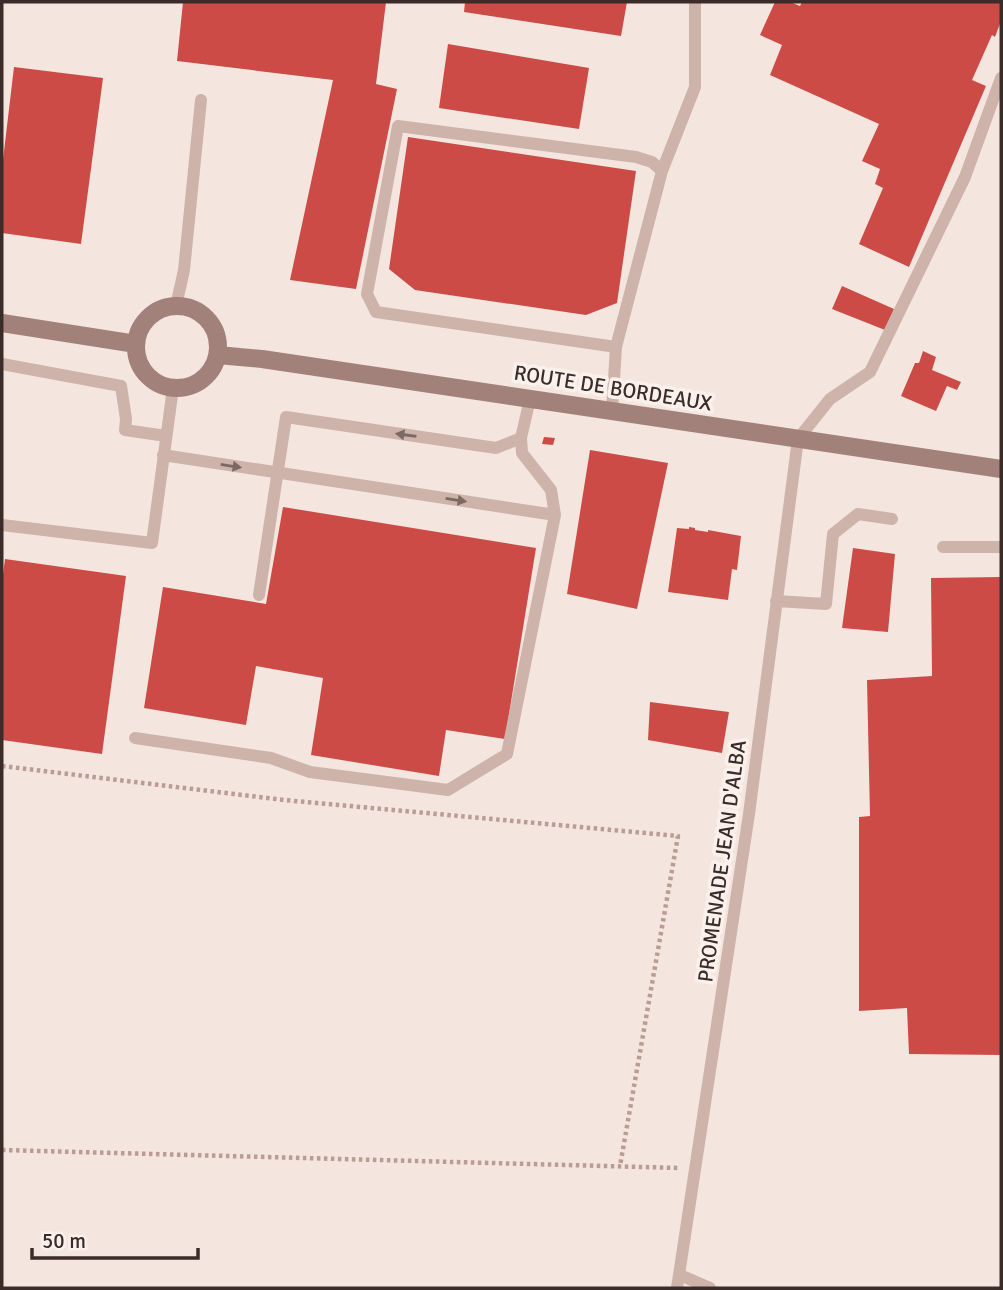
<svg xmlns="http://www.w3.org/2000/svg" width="1003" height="1290" font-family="Signika,sans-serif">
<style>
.building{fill:#cc4b46}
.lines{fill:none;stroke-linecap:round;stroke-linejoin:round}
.path{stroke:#ba9c94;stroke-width:4.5;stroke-dasharray:3.5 3.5;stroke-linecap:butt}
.lane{stroke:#ceb3aa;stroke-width:12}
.secondary{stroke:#a2817b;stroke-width:18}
.oneway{fill:#7d6964}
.labels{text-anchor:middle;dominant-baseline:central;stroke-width:7;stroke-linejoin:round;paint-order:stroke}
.street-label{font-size:21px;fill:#3b2c2a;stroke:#fbf1ec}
</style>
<rect width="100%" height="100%" fill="#f4e6df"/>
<!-- building -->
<path class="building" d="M183,2H386L376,84L397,89L356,289L290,280L333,80L177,61Z
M465,2H627L621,36L464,12Z
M775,2H790L800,6L802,2H1001V21L995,37L992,35L972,80L986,86L909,267L859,244L883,188L875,184L880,169L862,161L879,124L770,75L782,45L760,35Z
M448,44L589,68L579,129L439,108Z
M14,67L103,78L81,244L2,233V168Z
M408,137L636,171L617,303L586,315L415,290L389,269Z
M842,286L894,309L885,330L832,309Z
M923,351L936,357L932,370L961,382L957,390L947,386L936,411L901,396L915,363H919Z
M544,437L555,438L553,445L542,444Z
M590,450L668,463L637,609L567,594Z
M283,507L536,548L505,739L446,730L439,776L311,755L323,678L256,666L246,725L144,708L163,587L266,604Z
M689,527L695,528V530L708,532V530L741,536L737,570L732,569L728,600L668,592L677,528L689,529Z
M853,548L895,554L888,632L842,628Z
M5,559L126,576L102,754L2,740V582Z
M1001,577V1055L909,1054L907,1008L859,1011V817L870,816L867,680L932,676L931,578Z
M650,702L729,712L722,753L648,740Z"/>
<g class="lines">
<!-- path -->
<path class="path" d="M2,766L284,800L678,836L620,1166
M2,1150L680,1168"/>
<!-- lane -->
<path class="lane" d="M176,306L184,270L201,100
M616,347L662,171L695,87V2
M2,364L121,386L126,419L125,430L166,436
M612,411L616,347L376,312L367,294L398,126L636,157L652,162L662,171
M163,455L555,515
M2,525L152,543L173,388
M943,547H1001
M259,595L286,417L496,448L521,438
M776,601L826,604L833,534L858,514L892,519
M135,738L271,758L310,772L448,790L507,754L555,515L551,490L522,453L521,438L530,399
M680,1275L710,1288
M677,1288L749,814L798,439L830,399L870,372L965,177L1001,78"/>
<!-- secondary -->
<path class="secondary" d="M136 347a41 41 0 1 1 82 0a41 41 0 1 1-82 0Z
M2,323L136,344
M218,355L262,359L1001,469"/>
</g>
<!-- one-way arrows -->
<defs><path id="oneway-solid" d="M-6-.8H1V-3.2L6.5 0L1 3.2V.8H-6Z" transform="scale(1.75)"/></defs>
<g class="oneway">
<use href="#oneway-solid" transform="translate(406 435) rotate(-172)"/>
<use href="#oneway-solid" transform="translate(231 466) rotate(9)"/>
<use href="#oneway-solid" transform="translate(456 500) rotate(9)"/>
</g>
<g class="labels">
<!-- street labels -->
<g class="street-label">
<text transform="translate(613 388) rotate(9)">ROUTE DE BORDEAUX</text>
<text transform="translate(722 861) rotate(-82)">PROMENADE JEAN D'ALBA</text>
</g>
</g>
<!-- border -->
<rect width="1003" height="1290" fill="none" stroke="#3b2c2a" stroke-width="7"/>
<!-- scale -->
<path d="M32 1248v10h166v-10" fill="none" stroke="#3b2c2a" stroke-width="3.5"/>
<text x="42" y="1248" font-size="21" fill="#3b2c2a" stroke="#fbf1ec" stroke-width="5" paint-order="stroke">50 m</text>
</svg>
